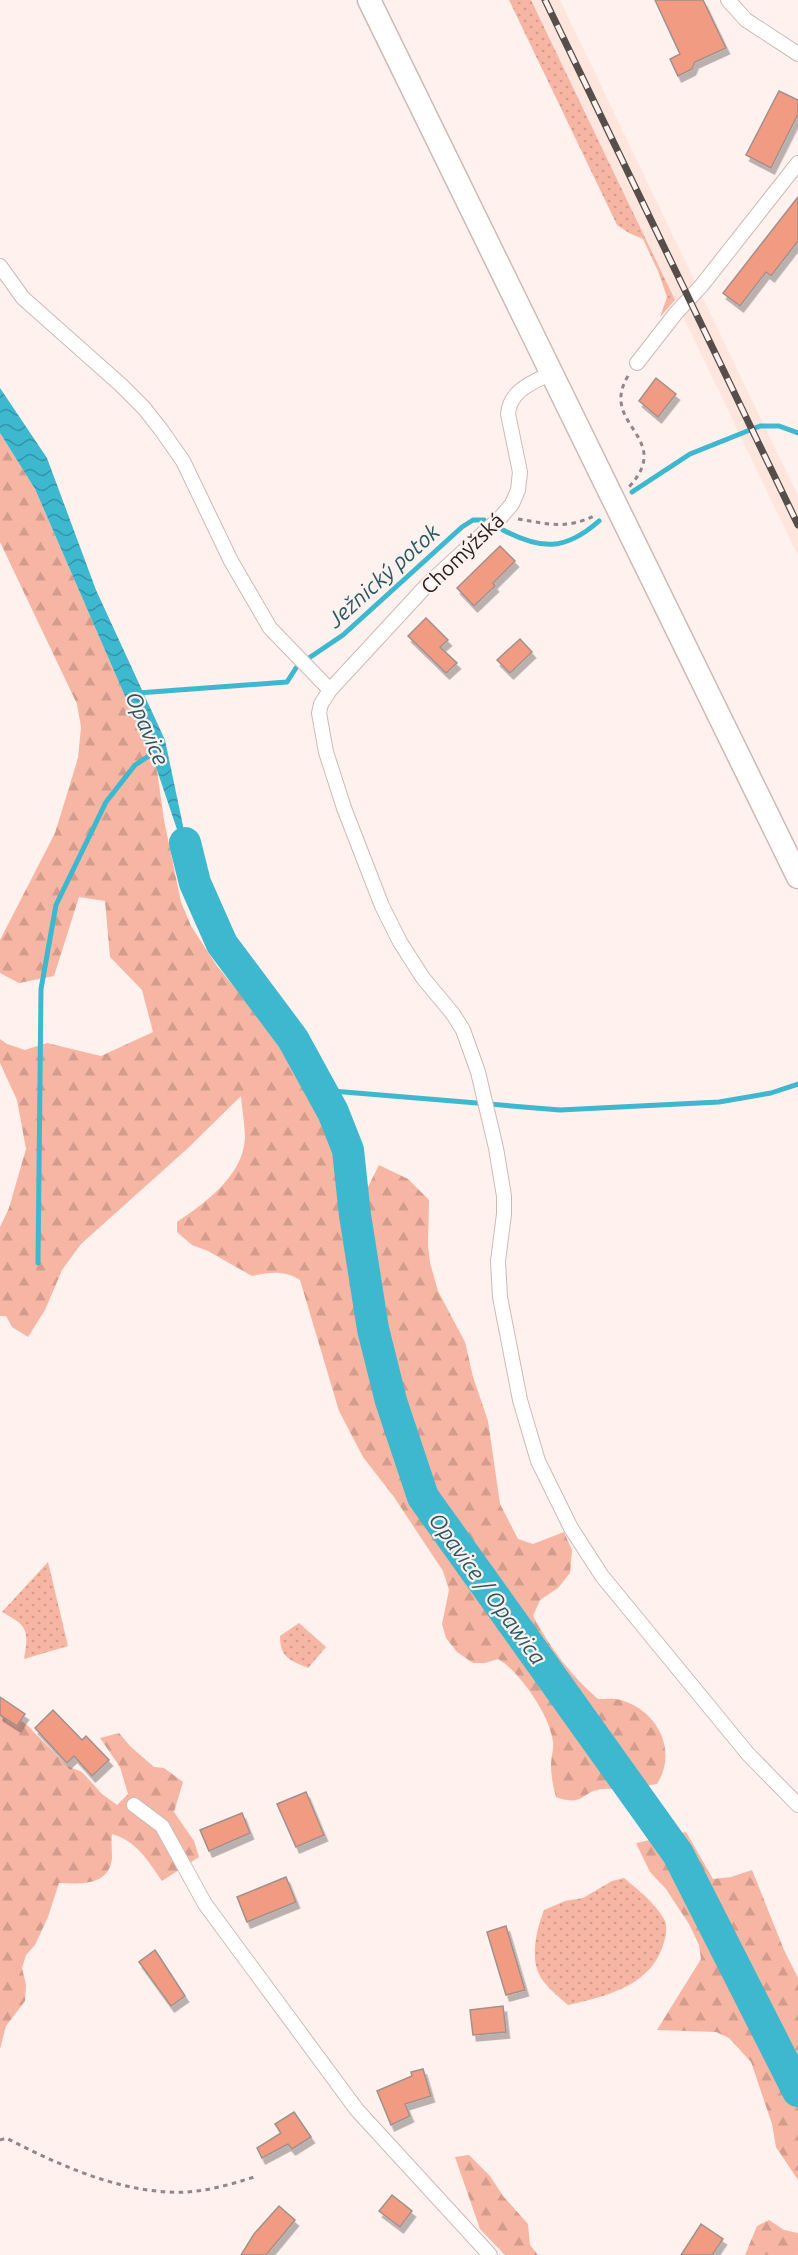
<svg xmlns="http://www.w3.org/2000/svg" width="798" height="2255" font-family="Ubuntu,sans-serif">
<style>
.built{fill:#fee6df}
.grass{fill:url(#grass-dots)}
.forest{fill:url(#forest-firs)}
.water{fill:url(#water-waves)}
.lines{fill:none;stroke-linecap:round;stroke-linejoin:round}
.stream{stroke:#3db8cf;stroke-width:5}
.river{stroke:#3db8cf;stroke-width:32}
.building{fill:#f29b83;stroke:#a3908b;stroke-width:1.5;filter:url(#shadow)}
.minor-casing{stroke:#cebab4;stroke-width:16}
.primary-casing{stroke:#cebab4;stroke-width:25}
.path{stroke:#918784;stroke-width:3;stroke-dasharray:4.5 4.5;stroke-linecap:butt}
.minor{stroke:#fff;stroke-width:14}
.primary{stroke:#fff;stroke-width:22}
.rail-casing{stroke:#564e4b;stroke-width:7}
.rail{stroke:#fef1ee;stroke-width:4.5;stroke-dasharray:14;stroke-linecap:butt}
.labels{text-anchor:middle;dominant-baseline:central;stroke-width:4.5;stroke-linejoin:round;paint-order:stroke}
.street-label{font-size:21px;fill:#251e1c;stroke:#fef1ee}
.water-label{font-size:22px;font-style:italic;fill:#275964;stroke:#fef1ee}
</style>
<defs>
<pattern id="grass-dots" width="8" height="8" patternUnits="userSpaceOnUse" patternTransform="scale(1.5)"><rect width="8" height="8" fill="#f6b6a3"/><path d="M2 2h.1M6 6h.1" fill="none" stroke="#d39c8c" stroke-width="1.8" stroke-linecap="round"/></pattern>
<pattern id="forest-firs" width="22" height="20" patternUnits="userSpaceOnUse" patternTransform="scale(1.5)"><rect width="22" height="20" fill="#f6b6a3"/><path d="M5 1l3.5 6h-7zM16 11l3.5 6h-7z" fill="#d39c8c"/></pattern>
<pattern id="water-waves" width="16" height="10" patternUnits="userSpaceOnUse" patternTransform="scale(1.5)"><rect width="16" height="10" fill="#3db8cf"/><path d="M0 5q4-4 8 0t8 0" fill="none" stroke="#3395a7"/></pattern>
<filter id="shadow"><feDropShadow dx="3.5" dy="6" stdDeviation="0" flood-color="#0004"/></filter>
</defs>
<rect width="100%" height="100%" fill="#fef1ee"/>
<!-- built -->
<path class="built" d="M531,0H560L798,496V556Z"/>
<!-- grass -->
<path class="grass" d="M509,0H531L675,300L660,317L667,297L658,271L643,239L629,233L617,225Z
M48,1562L68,1646L24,1659C29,1630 28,1626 2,1612Z
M299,1623L326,1647L308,1668C290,1660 280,1658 280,1636Z
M624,1878C638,1890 656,1903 665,1921C668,1929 665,1940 662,1948C649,1986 604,1997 568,2005C560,1998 551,1991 544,1982C528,1963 536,1931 544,1910L565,1901L583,1898L612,1881Z"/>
<!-- forest -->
<path class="forest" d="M0,433L35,489L157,770L164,820L181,902L191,926L217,966L271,1032L302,1045L344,1117L367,1189L379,1165L408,1179L429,1200L428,1246L430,1263L438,1291L465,1342L473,1377L488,1421L500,1504L518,1539L533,1544L564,1532L572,1550L570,1573L558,1588L540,1600L533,1616C550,1647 570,1675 598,1699C605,1699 614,1698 621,1700C658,1711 678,1751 657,1784C644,1786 631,1788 619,1789C614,1790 609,1788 604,1789C581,1790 585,1808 556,1797C553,1786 551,1776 551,1765C551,1757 554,1749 553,1742C551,1717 519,1670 498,1659L485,1663H473L457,1652L446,1638L442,1624L449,1590L443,1571L394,1497L363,1457L339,1411L300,1280C285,1270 269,1272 252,1276L208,1251L192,1245L177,1232V1222C205,1203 243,1176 245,1138C245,1125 242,1110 241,1096L187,1149L81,1244L62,1270L45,1310L28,1337L12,1327L6,1316H0V1227L9,1208L26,1149L17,1100L0,1063V1039L7,1044L25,1050L47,1043L101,1056L153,1032L142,990L110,957L105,901L79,897L54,976L19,983L0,973V940L55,833L78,758L81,727L77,704L0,542Z
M0,1704L29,1727L67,1766L82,1772L102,1794L117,1805L128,1794L120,1767L100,1738L119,1733L130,1746L154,1767L164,1768L183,1782L174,1812L194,1841L199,1857L162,1881C148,1861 137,1841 112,1834C111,1842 112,1850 112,1858C109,1886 81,1884 59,1883L48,1917L35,1945L26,1955L22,1968L26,1985L25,2001L6,2026L0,2049Z
M686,1832L713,1879L731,1877L752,1870L784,1950L798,1978V2180L776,2147L772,2124L751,2062L729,2038L716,2032L657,2030L701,1959L699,1945L689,1924L666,1889L650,1872L636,1843Z
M469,2155L490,2176L503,2196L528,2224L530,2245L538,2255H505L480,2229L455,2157Z
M769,2220L784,2230L798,2233V2255H745L757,2226Z"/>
<!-- water -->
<path class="water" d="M0,388L47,458L96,590L165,740L195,883L157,770L35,489L0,433Z"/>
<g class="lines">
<!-- stream -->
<path class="stream" d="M632,492L690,454L760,426H779L798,433
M503,530C541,550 565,551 599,521
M306,660L343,635L462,527L473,520H484
M138,693L287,682L296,668
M320,1090L560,1110L719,1102L771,1093L798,1084
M38,1263L41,989L56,905L106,802L135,765L155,752"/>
<!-- river -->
<path class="river" d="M185,843L195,883L222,944L293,1039L333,1112L348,1150L355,1215L373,1329L391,1401L423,1497L678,1854L798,2091"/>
</g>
<!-- building -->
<path class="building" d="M655,0H703L726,48L695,62L692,69L678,76L670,59L680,54Z
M779,91L798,100V114L771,168L746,155Z
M798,197V241L771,276L766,272L740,306L723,293Z
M656,378L676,394L658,417L639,401Z
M500,546L515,561L493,583L495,586L474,606L457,588Z
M426,618L448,640L440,647L457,663L446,673L408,636Z
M520,639L532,652L510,673L497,660Z
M0,1697L25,1714L17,1726L0,1715Z
M53,1710L82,1740L86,1736L109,1760L92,1776L74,1756L67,1763L35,1728Z
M306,1792L324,1835L296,1847L277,1804Z
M242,1813L250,1833L209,1851L200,1830Z
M286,1877L296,1902L247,1922L237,1897Z
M506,1926L525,1990L506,1995L487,1932Z
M155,1950L185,1996L171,2006L139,1962Z
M503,2006L506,2032L473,2035L470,2010Z
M423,2069L431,2096L405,2104L410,2116L391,2125L377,2091L412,2076L411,2072Z
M294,2112L311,2137L292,2149L288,2144L262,2158L257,2148L281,2133L275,2124Z
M392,2195L412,2211L400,2227L379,2211Z
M279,2206L295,2220L266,2255H241L254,2234Z
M701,2224L723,2239L712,2255H681Z"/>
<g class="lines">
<!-- minor casing -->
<g class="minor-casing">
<path id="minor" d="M728,0L746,20L798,54
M0,266L23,298L121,385L144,408L162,431L183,461L231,561L270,628L330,690
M637,363L676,313L702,285L798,163
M551,373C532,383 510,390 508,414L520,472L518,490L512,504L501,517L427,585L330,690L321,704L319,713L326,752L344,808L382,906L400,942L423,978L453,1014L463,1030L478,1072L496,1148L504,1196V1214L498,1261L500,1297L520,1400L538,1461L571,1528L602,1576L748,1754L798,1805
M134,1805L162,1826L205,1904L357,2110L490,2255"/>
</g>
<!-- primary casing -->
<g class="primary-casing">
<path id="primary" d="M369,0L798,877"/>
</g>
<!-- path -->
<path class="path" d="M628,376C598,425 675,437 629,487
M518,519C550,524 565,530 596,515
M0,2140L6,2138C55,2163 111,2189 168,2192C197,2194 226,2186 254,2177"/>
<!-- minor -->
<use href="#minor" class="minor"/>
<!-- primary -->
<use href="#primary" class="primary"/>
<!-- rail casing -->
<g class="rail-casing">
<path id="rail" d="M545,0L798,525"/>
</g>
<!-- rail -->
<use href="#rail" class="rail"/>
</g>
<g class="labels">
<!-- street labels -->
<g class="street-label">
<text transform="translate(462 553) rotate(-44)">Chomýžská</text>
</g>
<!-- water labels -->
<g class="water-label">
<text transform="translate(383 575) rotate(-42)">Ježnický potok</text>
<text transform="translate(148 728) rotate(67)">Opavice</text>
<text transform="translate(488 1588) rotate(54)">Opavice / Opawica</text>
</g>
</g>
</svg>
